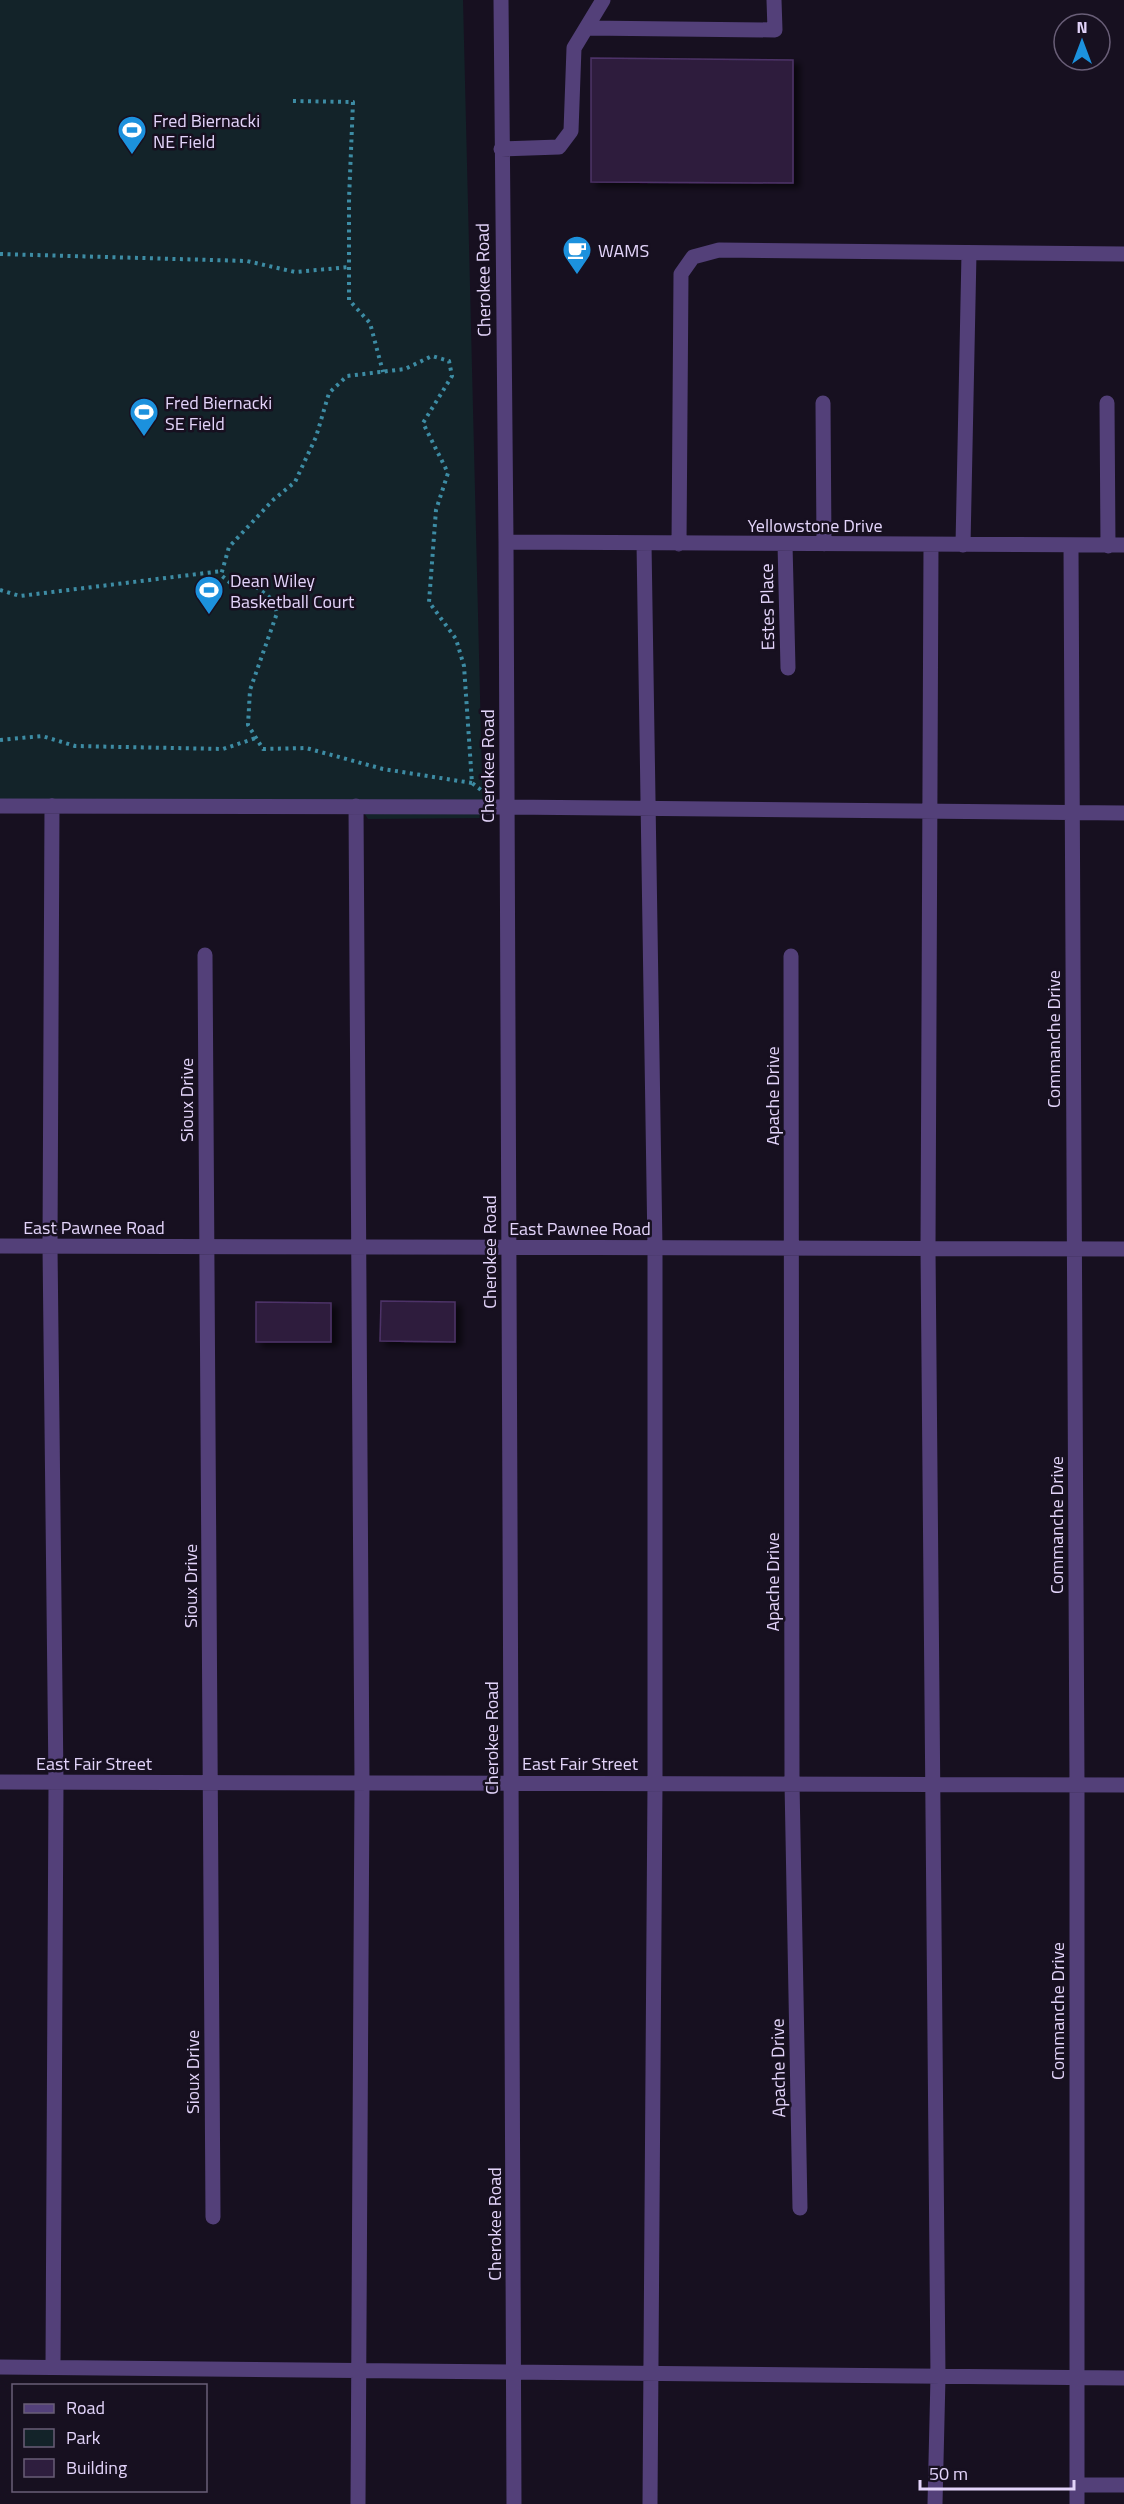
<svg xmlns="http://www.w3.org/2000/svg" width="1124" height="2504" font-family="'Titillium Web',sans-serif">
<style>
.green{fill:#132329}
.building{fill:#2e1e3e;stroke:#4d3367;stroke-width:1.5;filter:url(#shadow)}
.lines{fill:none;stroke-linecap:round;stroke-linejoin:round}
.path{stroke:#3d8ca4;stroke-width:4;stroke-dasharray:3 4.5;stroke-linecap:butt}
.minor{stroke:#534079;stroke-width:15}
.labels{text-anchor:middle;dominant-baseline:central;stroke-width:5;stroke-linejoin:round;paint-order:stroke}
.poi-label{font-size:18px;fill:#e3d4fa;stroke:#171020;text-anchor:start}
.street-label{font-size:18px;fill:#e3d4fa;stroke:#171020}
</style>
<defs>
<filter id="shadow"><feDropShadow dx="6" dy="4" stdDeviation="3" flood-color="#0009"/></filter>
</defs>
<rect width="100%" height="100%" fill="#171020"/>
<!-- green -->
<path class="green" d="M0,0H463L483,818L368,819L357,802L0,799Z"/>
<!-- building -->
<path class="building" d="M591,58L793,60V183L591,182Z
M381,1301L455,1302V1342L380,1341Z
M256,1302L331,1303V1342H256Z"/>
<g class="lines">
<!-- path -->
<path class="path" d="M293,101L353,102L349,199V300L370,323L383,372
M0,254L247,261L295,272L350,267
M0,590L20,596L222,571
M0,740L42,736L75,746L223,749L256,738
M472,783L383,769L306,748L263,749L248,725L250,690L277,613L273,600L255,586H234L221,575L229,547L273,500L295,482L316,437L329,393L347,376L405,369L432,356L449,361L452,376L423,423L448,473L436,510L429,602L456,639L464,666L472,783L481,790"/>
<!-- minor -->
<path class="minor" d="M501,0L506,542L514,2504
M587,28L775,30L774,0
M501,149L559,147L571,131L574,48L603,0
M823,403L824,544
M1107,403L1108,546
M506,542L1124,545
M644,543L655,1248V1783L650,2504
M679,544L681,274L693,257L719,250L1124,254
M785,544L788,668
M931,545L928,1249L938,2377L935,2504
M963,545L969,253
M1071,546L1077,1785V2504
M0,806L507,807L1124,813
M52,806L50,1246L56,1783L53,2367
M356,806L362,1783L358,2504
M205,955L213,2217
M791,956L792,1783L800,2208
M0,1246L1124,1249
M0,1782L1124,1785
M0,2367L1124,2378
M1077,2485H1124"/>
</g>
<!-- icons -->
<defs>
<g id="stadium-pin" transform="scale(1.5)"><path d="M0 17L-7.5 6A9.5 9.5 0 1 1 7.5 6Z" fill="#1c91dd" stroke="#171020"/><path d="M0-5a6.5 5 0 1 0 0 10a6.5 5 0 1 0 0-10ZM-3.5-1.8h7v3.6h-7Z" fill="#fff"/></g>
<g id="cafe-pin" transform="scale(1.5)"><path d="M0 17L-7.5 6A9.5 9.5 0 1 1 7.5 6Z" fill="#1c91dd" stroke="#171020"/><path d="M-5.5-4.5H6V0H3Q3 3.5 0 3.5H-2.5Q-5.5 3.5-5.5 0ZM3-3.2v2h1.7v-2ZM-6 4.5H4V6H-6Z" fill="#fff"/></g>
</defs>
<g fill-rule="evenodd">
<use href="#stadium-pin" x="132" y="130"/>
<use href="#cafe-pin" x="577" y="250"/>
<use href="#stadium-pin" x="144" y="412"/>
<use href="#stadium-pin" x="209" y="590"/>
</g>
<g class="labels">
<!-- poi labels -->
<g class="poi-label">
<text x="153" y="120">Fred Biernacki<tspan x="153" dy="21">NE Field</tspan></text>
<text x="598" y="250">WAMS</text>
<text x="165" y="402">Fred Biernacki<tspan x="165" dy="21">SE Field</tspan></text>
<text x="230" y="580">Dean Wiley<tspan x="230" dy="21">Basketball Court</tspan></text>
</g>
<!-- street labels -->
<g class="street-label">
<text transform="translate(483 280) rotate(-91)">Cherokee Road</text>
<text x="815" y="525">Yellowstone Drive</text>
<text transform="translate(767 607) rotate(-91)">Estes Place</text>
<text transform="translate(487 766) rotate(-90)">Cherokee Road</text>
<text transform="translate(1053 1039) rotate(-90)">Commanche Drive</text>
<text transform="translate(772 1096) rotate(-90)">Apache Drive</text>
<text transform="translate(186 1100) rotate(-90)">Sioux Drive</text>
<text x="94" y="1227">East Pawnee Road</text>
<text x="580" y="1228">East Pawnee Road</text>
<text transform="translate(489 1252) rotate(-90)">Cherokee Road</text>
<text transform="translate(1056 1525) rotate(-90)">Commanche Drive</text>
<text transform="translate(772 1582) rotate(-90)">Apache Drive</text>
<text transform="translate(190 1586) rotate(-90)">Sioux Drive</text>
<text transform="translate(491 1738) rotate(-90)">Cherokee Road</text>
<text x="94" y="1763">East Fair Street</text>
<text x="580" y="1763">East Fair Street</text>
<text transform="translate(1057 2011) rotate(-90)">Commanche Drive</text>
<text transform="translate(778 2068) rotate(-91)">Apache Drive</text>
<text transform="translate(192 2072) rotate(-90)">Sioux Drive</text>
<text transform="translate(494 2224) rotate(-90)">Cherokee Road</text>
</g>
</g>
<!-- legend -->
<rect x="12" y="2384" width="195" height="108" fill="#171020" stroke="#695e77" stroke-width="1.5"/>
<rect x="24" y="2404" width="30" height="9" fill="#534079" stroke="#695e77" stroke-width="1.5"/>
<text x="66" y="2414" font-size="18" fill="#e3d4fa">Road</text>
<rect x="24" y="2429" width="30" height="18" fill="#132329" stroke="#695e77" stroke-width="1.5"/>
<text x="66" y="2444" font-size="18" fill="#e3d4fa">Park</text>
<rect x="24" y="2459" width="30" height="18" fill="#2e1e3e" stroke="#695e77" stroke-width="1.5"/>
<text x="66" y="2474" font-size="18" fill="#e3d4fa">Building</text>
<!-- north arrow -->
<g transform="translate(1082 42)"><circle r="28" fill="#171020" stroke="#695e77" stroke-width="1.5"/>
<path d="M0-4.5L10 22L0 15L-10 22Z" fill="#1c91dd"/>
<text y="-9" font-size="16" font-weight="bold" text-anchor="middle" fill="#e3d4fa">N</text>
</g>
<!-- scale -->
<path d="M920 2480v9h154v-9" fill="none" stroke="#e3d4fa" stroke-width="3"/>
<text x="929" y="2480" font-size="18" fill="#e3d4fa" stroke="#171020" stroke-width="4.5" paint-order="stroke">50 m</text>
</svg>
